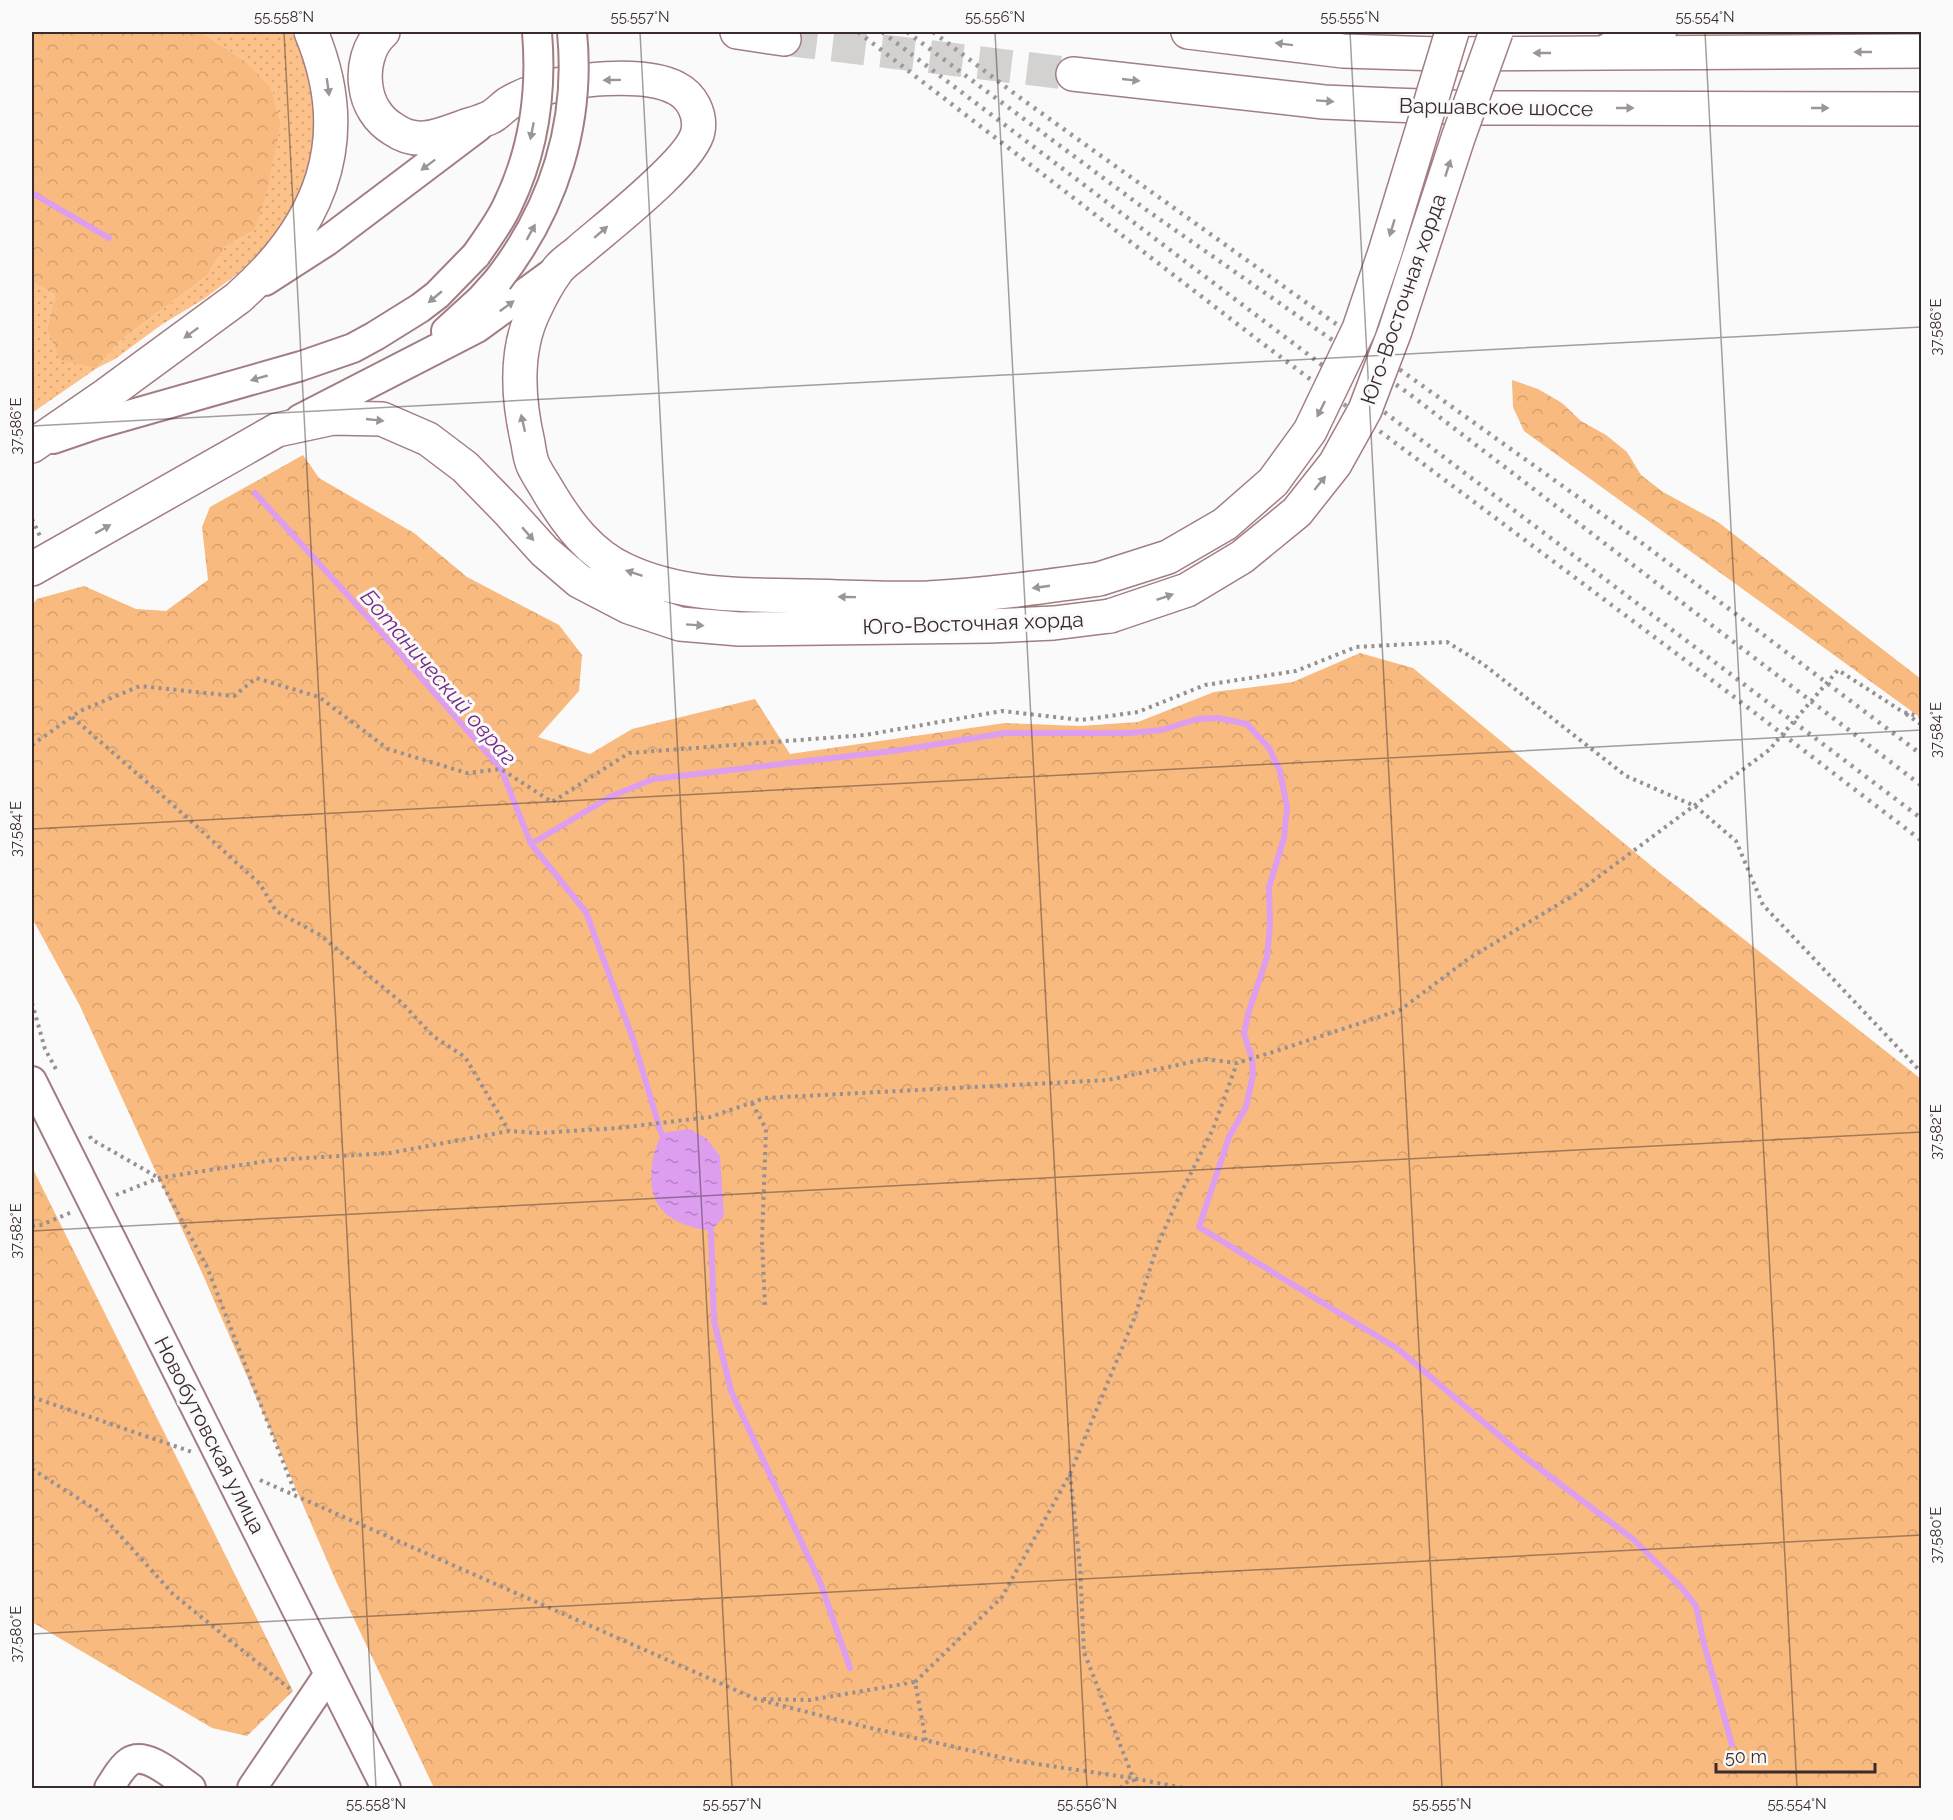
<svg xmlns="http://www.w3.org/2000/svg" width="1953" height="1820" font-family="Raleway,sans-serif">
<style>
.green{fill:url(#green-dots)}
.forest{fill:url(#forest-crowns)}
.water{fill:url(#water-ripples)}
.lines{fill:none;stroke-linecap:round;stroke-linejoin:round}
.stream{stroke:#dd9eef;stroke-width:6}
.major-tunnel{stroke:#d4d1d1;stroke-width:33;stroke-dasharray:33 16;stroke-linecap:butt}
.minor-casing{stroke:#a27e82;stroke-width:32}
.major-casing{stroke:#a27e82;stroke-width:36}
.path{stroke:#979090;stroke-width:4;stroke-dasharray:3 4.5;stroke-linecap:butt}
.minor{stroke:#fff;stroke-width:28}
.major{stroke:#fff;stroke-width:33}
.rail{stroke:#9e9797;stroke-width:4.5;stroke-dasharray:3 6;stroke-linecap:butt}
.minor-bridge-casing{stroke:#a27e82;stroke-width:32;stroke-linecap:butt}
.major-bridge-casing{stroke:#a27e82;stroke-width:36;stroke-linecap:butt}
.minor-bridge{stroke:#fff;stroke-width:28}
.major-bridge{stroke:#fff;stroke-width:33}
.oneway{fill:#9c9596}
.ticks{fill:none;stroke:#3a2b2c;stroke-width:1.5;stroke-opacity:0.45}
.labels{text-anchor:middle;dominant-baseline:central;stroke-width:6;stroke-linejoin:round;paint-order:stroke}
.street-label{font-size:21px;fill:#3a2b2c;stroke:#fafafa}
.water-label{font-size:22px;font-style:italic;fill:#762b89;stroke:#fafafa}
.neatline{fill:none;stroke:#3a2b2c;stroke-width:2}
.ticks-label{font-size:15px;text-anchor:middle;fill:#3a2b2c}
</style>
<defs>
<pattern id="green-dots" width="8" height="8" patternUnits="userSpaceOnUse" patternTransform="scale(1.5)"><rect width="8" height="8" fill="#fdc28a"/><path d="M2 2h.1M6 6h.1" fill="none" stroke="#daa777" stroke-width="1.8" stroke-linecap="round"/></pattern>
<pattern id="forest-crowns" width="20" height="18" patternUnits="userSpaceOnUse" patternTransform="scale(1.5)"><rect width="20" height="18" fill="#f8ba7f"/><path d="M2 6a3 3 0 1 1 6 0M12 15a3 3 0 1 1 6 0" fill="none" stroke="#d5a06e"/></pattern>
<pattern id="water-ripples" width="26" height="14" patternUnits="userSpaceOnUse" patternTransform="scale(1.5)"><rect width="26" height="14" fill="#dd9eef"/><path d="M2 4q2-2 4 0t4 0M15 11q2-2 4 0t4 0" fill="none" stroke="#b481c2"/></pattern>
</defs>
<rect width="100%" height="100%" fill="#fafafa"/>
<!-- green -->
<path class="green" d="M201,32H291L298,43L310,76L317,122L312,161L294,216L277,237L240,272L204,299L161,325L115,359L97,368L32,413V282L55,295L47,328L97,368L121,340L207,276L225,247L255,230L281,123L271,87L247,62Z"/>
<!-- forest -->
<path class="forest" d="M32,32H201L247,62L271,87L281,123L266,195L255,230L225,247L207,276L121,340L97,368L60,360L47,328L55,295L32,282Z
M1512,380L1538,389L1562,403L1581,421L1606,435L1627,452L1641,475L1663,492L1718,522L1921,679V718L1524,431L1513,407Z
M303,455L319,478L414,533L467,577L559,625L582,655L579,691L538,737L590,754L632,729L755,699L790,754L1005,723L1080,726L1138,722L1214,692L1293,682L1360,653L1413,668L1660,873L1921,1079V1788H434L336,1581L203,1275L80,1006L32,918V605L37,599L84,586L136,609L166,611L208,580L202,527L210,507Z
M32,1167L293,1691L247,1736L212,1728L32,1622Z"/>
<!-- water -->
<path class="water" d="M689,1129L706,1138L720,1156L724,1216L711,1231C671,1225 646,1209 652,1165C653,1154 658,1143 661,1133Z"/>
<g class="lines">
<!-- stream -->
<path class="stream" d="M32,193L109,238
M255,493L383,634L501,769L531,844L586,912L634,1042L661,1133
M531,844L610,797L653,779L901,750L1005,733H1130L1162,730L1197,719L1218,718L1247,724L1269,748L1280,771L1287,807L1284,838L1269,887L1270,925L1267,957L1248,1014L1244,1034L1252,1059L1253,1075L1246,1107L1229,1137L1199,1227L1398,1349L1523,1456L1633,1539L1682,1588L1696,1606L1704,1644L1732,1745
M711,1231L714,1321L731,1391L820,1582L850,1668"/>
<!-- major-tunnel -->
<path class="major-tunnel" d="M784,39L1073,74"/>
<!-- minor casing -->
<g class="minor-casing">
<path id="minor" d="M1609,47L1662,32
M265,281L327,241L478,127
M446,331L481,299L498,280
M300,419L477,328L555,271
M53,439L97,424L301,366L353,348L375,336L420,308L437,295L476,255
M32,1081L386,1788
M109,1788C115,1780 120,1768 129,1762C146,1750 176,1778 191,1788
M252,1788L329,1674"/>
</g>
<!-- major casing -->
<g class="major-casing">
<path id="major" d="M383,32C368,45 363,68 366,87C368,104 378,120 393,129C417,146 438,136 463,127C472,124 483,121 491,117C498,113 503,107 509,103C517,98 527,94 536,91C569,79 644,71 676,88C692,96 701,114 698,131C693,161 604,229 578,252C571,258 561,264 556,272C548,283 540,298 534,311C514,352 518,400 528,443C529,450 530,458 533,465C537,474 543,482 548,491C567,523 590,554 625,570C682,597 747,595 808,596C848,597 888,599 928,598C985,595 1042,587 1099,579
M737,32L784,39
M1188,32L1343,51L1440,54L1922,51
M1073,74L1324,102L1392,105L1480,108L1922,109
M32,446L106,395L238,298C321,225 356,139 311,32
M32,569L277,430L333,418L382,419L428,439L465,467L508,511L544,551L579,581L629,607L680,624L739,629L989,626L1054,623L1110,616"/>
</g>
<!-- path -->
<path class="path" d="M32,519L40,536
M1906,714L1922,725
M72,717L172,804L260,884L276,911L320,935L402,1003L433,1036L465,1057L509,1131
M32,745L80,711L140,686L234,696L256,678L319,697L388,749L467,773L501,769L552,802L629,753L865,735L1002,711L1081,720L1138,712L1205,685L1296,671L1356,647L1447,642L1483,664L1626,776L1695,806L1736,841L1763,905L1922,1073
M32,1003L45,1049L57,1071
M752,1103L766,1129L762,1241L765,1305
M90,1136L91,1139L159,1178L207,1267L296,1495
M116,1195L159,1178L273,1160L390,1153L509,1131L538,1133L618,1128L710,1117L765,1098L1108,1080L1205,1059L1237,1063L1273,1052L1400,1010L1468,959L1574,895L1769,750L1838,670L1903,712L1922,717
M32,1226L41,1225L72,1212
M32,1397L192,1452
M32,1469L98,1511L173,1594L290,1689
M1070,1474L1080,1566L1084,1652L1137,1788
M260,1480L756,1699L862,1726L1017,1761L1132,1778L1184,1788
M915,1682L1002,1597L1070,1474L1134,1319L1158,1244L1178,1199L1213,1129L1237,1063
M763,1699L810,1700L915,1682L926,1741
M1120,1788L1132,1778"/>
<!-- minor -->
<use href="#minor" class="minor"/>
<!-- major -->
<use href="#major" class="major"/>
<!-- rail -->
<path class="rail" d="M858,32L1258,340L1725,690L1922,841
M882,32L1922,819
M907,32L1145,209L1408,393L1922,786
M933,32L1023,100L1638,540L1922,755"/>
<!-- minor-bridge casing -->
<g class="minor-bridge-casing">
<path id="minor-bridge" d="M476,255C487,239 500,222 508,204C534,150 542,91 537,32
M498,280C554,208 581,123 572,32"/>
</g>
<!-- major-bridge casing -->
<g class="major-bridge-casing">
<path id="major-bridge" d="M1099,579L1168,557L1225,524L1273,482L1310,431L1359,329L1385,252L1452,32
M1110,616L1187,590L1242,557L1297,512L1335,464L1365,410L1395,331L1458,138L1496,32"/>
</g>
<!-- minor-bridge -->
<use href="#minor-bridge" class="minor-bridge"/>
<!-- major-bridge -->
<use href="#major-bridge" class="major-bridge"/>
</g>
<!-- one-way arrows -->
<defs><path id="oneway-solid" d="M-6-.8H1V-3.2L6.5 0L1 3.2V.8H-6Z" transform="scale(1.5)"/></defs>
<g class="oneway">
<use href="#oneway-solid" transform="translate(1284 44) rotate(-173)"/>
<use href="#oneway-solid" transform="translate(1863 52) rotate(180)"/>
<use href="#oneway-solid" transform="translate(1542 53) rotate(180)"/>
<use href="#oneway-solid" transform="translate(612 80) rotate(179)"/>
<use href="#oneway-solid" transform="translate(1131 80) rotate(6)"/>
<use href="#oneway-solid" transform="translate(328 87) rotate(82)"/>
<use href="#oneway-solid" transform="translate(1325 101) rotate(4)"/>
<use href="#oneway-solid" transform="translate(1625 108)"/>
<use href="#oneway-solid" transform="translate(1820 108)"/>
<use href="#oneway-solid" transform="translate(532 131) rotate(101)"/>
<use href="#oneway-solid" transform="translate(428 165) rotate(143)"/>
<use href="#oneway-solid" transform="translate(1448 168) rotate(-72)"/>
<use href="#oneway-solid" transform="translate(1392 228) rotate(107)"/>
<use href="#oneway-solid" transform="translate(531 232) rotate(-61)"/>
<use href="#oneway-solid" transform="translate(601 232) rotate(-41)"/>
<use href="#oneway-solid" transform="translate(435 297) rotate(140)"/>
<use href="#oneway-solid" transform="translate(507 306) rotate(-36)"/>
<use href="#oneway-solid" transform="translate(191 333) rotate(144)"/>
<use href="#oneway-solid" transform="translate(259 378) rotate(164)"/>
<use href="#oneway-solid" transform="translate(1321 409) rotate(117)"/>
<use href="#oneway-solid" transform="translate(375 420) rotate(6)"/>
<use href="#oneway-solid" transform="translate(523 423) rotate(-103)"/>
<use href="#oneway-solid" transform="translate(1320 483) rotate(-51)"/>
<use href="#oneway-solid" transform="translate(103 529) rotate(-29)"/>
<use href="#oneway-solid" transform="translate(528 534) rotate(49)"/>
<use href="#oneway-solid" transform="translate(634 573) rotate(-162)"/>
<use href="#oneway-solid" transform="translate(1041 587) rotate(172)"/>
<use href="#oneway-solid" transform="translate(847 597) rotate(-179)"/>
<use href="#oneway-solid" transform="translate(1165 597) rotate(-19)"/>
<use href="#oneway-solid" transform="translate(695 625) rotate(4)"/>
</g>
<!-- ticks -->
<path class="ticks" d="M284,32L376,1788M640,32L732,1788M995,32L1087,1788M1350,32L1442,1788M1705,32L1797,1788M32,426L1922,327M32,829L1922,730M32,1231L1922,1132M32,1634L1922,1535"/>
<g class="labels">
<!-- street labels -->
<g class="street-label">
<text transform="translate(1496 107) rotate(1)">Варшавское шоссе</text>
<text transform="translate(1403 299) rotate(-71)">Юго-Восточная хорда</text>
<text transform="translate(973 623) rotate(-2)">Юго-Восточная хорда</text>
<text transform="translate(210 1435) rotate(63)">Новобутовская улица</text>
</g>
<!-- water labels -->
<g class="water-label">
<text transform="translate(439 677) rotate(49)">Ботанический овраг</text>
</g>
</g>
<!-- border -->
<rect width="1953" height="1820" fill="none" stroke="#fafafa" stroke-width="66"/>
<!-- scale -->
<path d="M1716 1763v9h159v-9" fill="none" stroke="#3a2b2c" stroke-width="3"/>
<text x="1725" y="1763" font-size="18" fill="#3a2b2c" stroke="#fafafa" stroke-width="4.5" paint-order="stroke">50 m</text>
<rect x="33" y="33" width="1887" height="1754" class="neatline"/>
<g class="ticks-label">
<text x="284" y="22">55.558°N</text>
<text x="640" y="22">55.557°N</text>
<text x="995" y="22">55.556°N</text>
<text x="1350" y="22">55.555°N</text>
<text x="1705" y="22">55.554°N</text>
<text transform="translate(1936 327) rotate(-90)" y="5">37.586°E</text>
<text transform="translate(16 426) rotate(-90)" y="5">37.586°E</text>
<text transform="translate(1936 730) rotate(-90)" y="5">37.584°E</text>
<text transform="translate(16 829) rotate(-90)" y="5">37.584°E</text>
<text transform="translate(1936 1132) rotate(-90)" y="5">37.582°E</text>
<text transform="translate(16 1231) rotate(-90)" y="5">37.582°E</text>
<text transform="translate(1936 1535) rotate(-90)" y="5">37.580°E</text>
<text transform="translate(16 1634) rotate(-90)" y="5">37.580°E</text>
<text x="376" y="1809">55.558°N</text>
<text x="732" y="1809">55.557°N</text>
<text x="1087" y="1809">55.556°N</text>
<text x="1442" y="1809">55.555°N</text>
<text x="1797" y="1809">55.554°N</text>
</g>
</svg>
